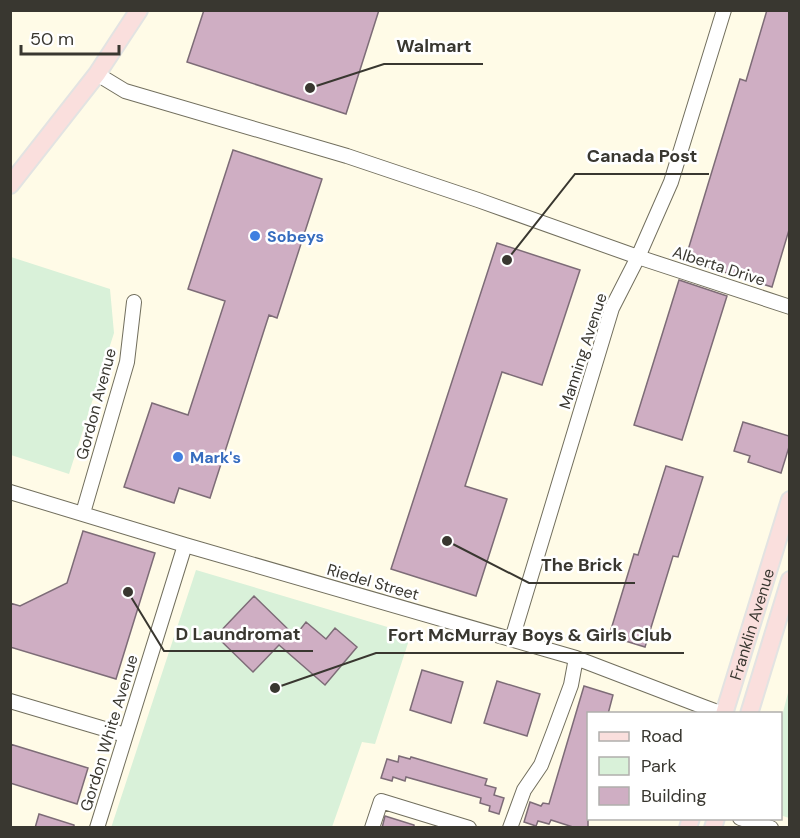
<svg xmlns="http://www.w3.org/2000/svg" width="800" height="838" font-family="'DM Sans',sans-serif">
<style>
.green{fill:#d9f1d9}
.building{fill:#cfaec3;stroke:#7d6c77;stroke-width:1.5}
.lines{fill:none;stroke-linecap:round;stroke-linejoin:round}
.minor-casing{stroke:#726f5e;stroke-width:16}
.major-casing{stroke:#e3e3e2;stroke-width:20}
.minor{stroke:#fff;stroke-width:14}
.major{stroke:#fadfdd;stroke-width:16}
.shop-dot{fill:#3f7fe0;stroke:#fff;stroke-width:2}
.labels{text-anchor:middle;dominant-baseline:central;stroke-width:5;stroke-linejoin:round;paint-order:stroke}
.shop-label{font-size:16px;font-weight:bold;fill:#366cbe;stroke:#fff;text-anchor:start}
.street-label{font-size:16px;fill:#393730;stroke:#fff}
.leader{fill:none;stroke:#393730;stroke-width:2}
.callout-dot{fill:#393730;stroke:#fff;stroke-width:2}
.callout-label{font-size:18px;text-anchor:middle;font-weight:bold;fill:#393730;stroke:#fff;stroke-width:5;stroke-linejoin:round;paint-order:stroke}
</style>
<rect width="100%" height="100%" fill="#fffbe7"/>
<!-- green -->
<path class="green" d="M11,257L110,289L114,333L69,474L11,455Z
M196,570L411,634L375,744L362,742L332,827L111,828Z
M789,689V818L780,815L781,720Z"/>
<!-- building -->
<path class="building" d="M204,10H379L346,114L187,62Z
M767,10H789V230L772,287L685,260L740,79L746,81Z
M233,150L322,179L277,318L269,315L210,498L179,488L174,503L124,487L152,403L188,415L225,301L188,289Z
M497,243L580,270L542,385L502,372L465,486L507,499L476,596L391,569Z
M679,280L727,296L682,440L634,425Z
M743,422L789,436V447L781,473L748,462L750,456L734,451Z
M666,466L703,477L678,557L673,556L645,647L609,636L634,554L638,555Z
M83,531L155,553L116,679L10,647V603L20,606L67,583Z
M254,596L295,636L306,622L326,639L335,628L357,647L325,685L279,645L253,672L216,636Z
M422,670L463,682L451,723L410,710Z
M497,681L540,694L527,736L484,723Z
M584,686L613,695L608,714H588V828H576L551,820L549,824L538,821L536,826L524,822L530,802L541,806L543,803L549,804Z
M10,744L88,768L77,804L10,783Z
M399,756L410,759L411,757L487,779L485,785L496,788L494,795L504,798L499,814L489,811L490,806L480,803L481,798L406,777L405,781L393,777L392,781L381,778L387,759L398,762Z
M39,814L74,825V828H35Z
M385,816L414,825V828H382Z"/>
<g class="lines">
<!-- minor casing -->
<g class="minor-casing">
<path id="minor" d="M97,74L125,91L347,156L478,200L638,257L790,307
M10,492L185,545L576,658L704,707L723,714
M83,513L127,362L134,302
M512,639L612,308L638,257L671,182L724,10
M10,701L125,735
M740,818L771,828
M97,828L185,545
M372,828L381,801L469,828
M510,828L524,790L541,765L554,731L571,685L576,658"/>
</g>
<!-- major casing -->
<g class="major-casing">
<g id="major">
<path d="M10,185L97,74L139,10"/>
<path id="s1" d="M724,714L790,500"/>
<path d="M749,714L790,580"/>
<path d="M688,828L691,818"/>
<path d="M713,828L716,818"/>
</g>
</g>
<!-- minor -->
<use href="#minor" class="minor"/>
<!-- major -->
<use href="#major" class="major"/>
</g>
<!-- markers -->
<g class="shop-dot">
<circle cx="255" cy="236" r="6"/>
<circle cx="178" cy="457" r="6"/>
</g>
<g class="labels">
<!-- shop labels -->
<g class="shop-label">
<text x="267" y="236">Sobeys</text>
<text x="190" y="457">Mark's</text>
</g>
<!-- street labels -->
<g class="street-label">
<text transform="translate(719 266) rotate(18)">Alberta Drive</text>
<text transform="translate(583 351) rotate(-72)">Manning Avenue</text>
<text transform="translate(96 404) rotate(-75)">Gordon Avenue</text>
<text transform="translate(373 582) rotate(16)">Riedel Street</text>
<text stroke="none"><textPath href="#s1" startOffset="94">Franklin Avenue</textPath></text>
<text transform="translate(109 733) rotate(-73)">Gordon White Avenue</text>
</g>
</g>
<!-- callouts -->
<path class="leader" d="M310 88L384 64H483M507 260L575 174H709M447 541L529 583H635M128 592L164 651H313M275 688L376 653H684"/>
<g class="callout-dot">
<circle cx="310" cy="88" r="6"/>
<circle cx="507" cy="260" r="6"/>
<circle cx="447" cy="541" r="6"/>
<circle cx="128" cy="592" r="6"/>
<circle cx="275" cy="688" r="6"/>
</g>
<g class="callout-label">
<text x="434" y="52">Walmart</text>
<text x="642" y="162">Canada Post</text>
<text x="582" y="571">The Brick</text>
<text x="238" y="640">D Laundromat</text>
<text x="530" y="641">Fort McMurray Boys &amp; Girls Club</text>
</g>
<!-- border -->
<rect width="800" height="838" fill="none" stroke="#393730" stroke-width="24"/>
<!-- legend -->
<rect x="587" y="712" width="195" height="108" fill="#ffffff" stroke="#b0afac" stroke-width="1.5"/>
<rect x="599" y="732" width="30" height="9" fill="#fadfdd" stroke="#b0afac" stroke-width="1.5"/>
<text x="641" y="742" font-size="18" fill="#393730">Road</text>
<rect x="599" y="757" width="30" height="18" fill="#d9f1d9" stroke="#b0afac" stroke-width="1.5"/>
<text x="641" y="772" font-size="18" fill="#393730">Park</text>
<rect x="599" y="787" width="30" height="18" fill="#cfaec3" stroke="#b0afac" stroke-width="1.5"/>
<text x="641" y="802" font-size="18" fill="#393730">Building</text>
<!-- scale -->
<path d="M21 45v9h98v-9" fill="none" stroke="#393730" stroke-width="3"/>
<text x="30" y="45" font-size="18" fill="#393730" stroke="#ffffff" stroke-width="4.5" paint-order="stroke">50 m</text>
</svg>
